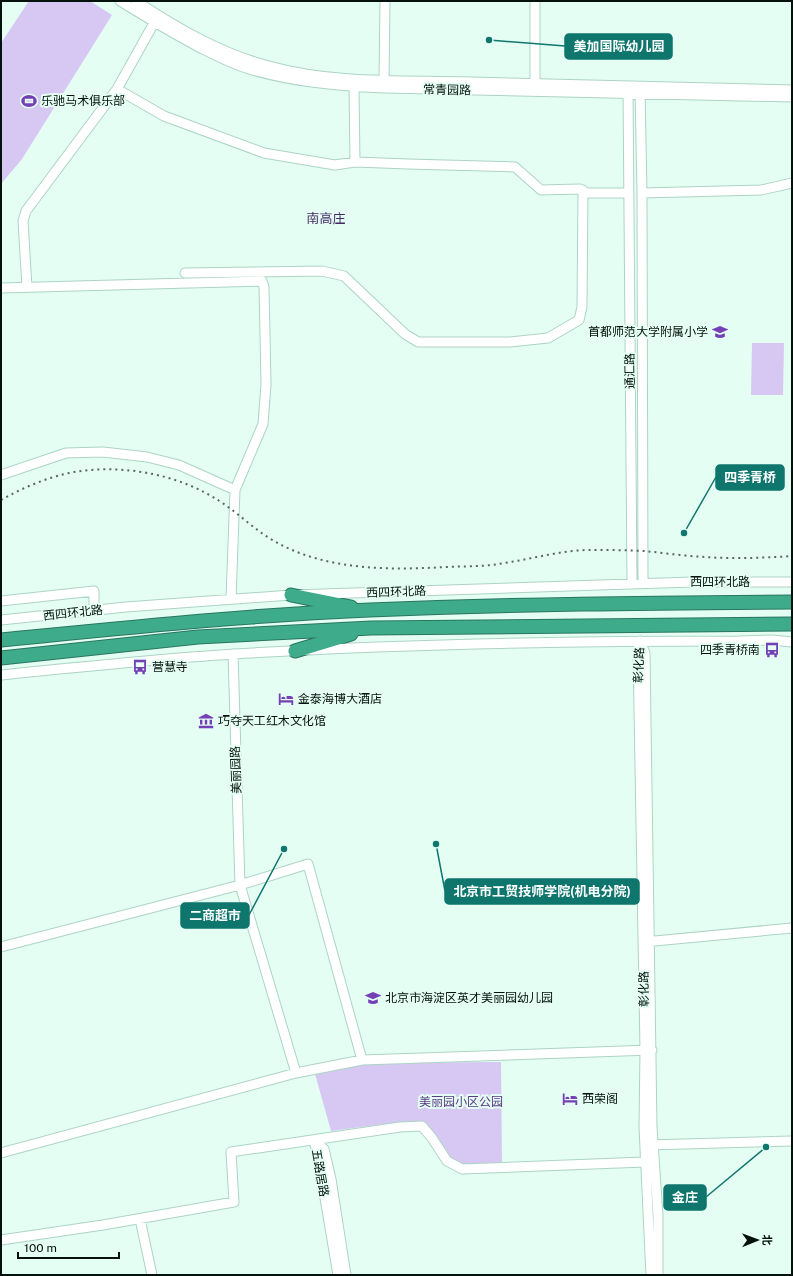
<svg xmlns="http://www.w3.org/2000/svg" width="793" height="1276" font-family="'Public Sans','Noto Sans SC',sans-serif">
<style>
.green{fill:#d6c8f2}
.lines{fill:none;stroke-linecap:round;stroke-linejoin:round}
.minor-casing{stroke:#acd4c4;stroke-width:11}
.highway-casing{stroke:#2a765f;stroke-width:15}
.minor{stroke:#fff;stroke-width:9}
.highway{stroke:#3eac8b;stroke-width:13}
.rail{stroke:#576861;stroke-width:2;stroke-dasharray:2 4;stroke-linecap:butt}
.labels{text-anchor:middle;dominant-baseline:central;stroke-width:4;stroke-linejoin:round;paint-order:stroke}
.street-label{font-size:12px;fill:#04110c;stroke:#e5fef4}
.poi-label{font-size:12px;fill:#04110c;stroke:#e5fef4;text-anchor:start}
.park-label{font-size:12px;fill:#593a83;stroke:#e5fef4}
.neighbourhood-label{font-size:13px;fill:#442b66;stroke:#e5fef4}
.leader{fill:none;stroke:#0f766e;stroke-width:1.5}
.callout-dot{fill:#0f766e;stroke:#e5fef4;stroke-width:1.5}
.callout{fill:#0f766e;stroke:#0f766e;stroke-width:1.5}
.callout-label{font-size:13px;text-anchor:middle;font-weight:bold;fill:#fff}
</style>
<rect width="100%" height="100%" fill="#e5fef4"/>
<!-- green -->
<path class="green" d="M29,1H90L112,15L22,159L1,184V43Z
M752,343H784L783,395H751Z
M501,1062L502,1163L464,1166L450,1158L426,1123H391L331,1131L315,1074L368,1063Z"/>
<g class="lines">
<!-- minor casing -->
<g class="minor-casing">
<path id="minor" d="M120,1C146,17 172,33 199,47C215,55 232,64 249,69C293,82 338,86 384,88L792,97
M136,1C177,28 221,54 269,66C334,84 404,80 471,82C578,85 685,87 792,90
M384,80L385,1
M354,87L355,162
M117,89L164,116L264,153L335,165L355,162L408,164L515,167L541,190L580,189L587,193H628
M535,89V1
M628,89L632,584
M640,89L642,193L643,583
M642,193L761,190L792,183
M185,273L322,271L344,276L405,334L418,342H510L548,338L579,320L582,307L583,190
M27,287L23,221L26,211L117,89L154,23
M1,288L262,281L264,287L266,384L263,424L235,490L231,599
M1,475L66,453L103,452L147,457L179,465L235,490
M1,601L94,591V610
M1,620L126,607L291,595L569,586L693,582H792
M640,641L645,653L652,1127L658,1216V1275
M640,641L638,653L645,1050L644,1127L651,1275
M233,654L240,885L296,1073
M1,675C79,667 156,659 234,654C402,644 571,641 739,641L772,640L792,642
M644,942L792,928
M1,947L240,885L308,864L362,1060
M314,1140L324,1149L331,1179L346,1275
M314,1141L317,1151L338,1275
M648,1145L792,1141
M1,1153L296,1073L362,1060L652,1050
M140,1219L152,1275
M1,1240L103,1225L234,1202L231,1152L400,1127L422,1126L432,1138L447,1161L462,1169L645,1162"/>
</g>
<!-- highway casing -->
<g class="highway-casing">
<path id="highway" d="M291,595L351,607
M1,640C124,628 247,615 370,610C511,604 651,603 792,602
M295,651L351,634
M1,658L198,637L371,628L792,624"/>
</g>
<!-- minor -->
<use href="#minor" class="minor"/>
<!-- highway -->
<use href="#highway" class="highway"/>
<!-- rail -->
<path class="rail" d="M1,500C24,487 48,477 74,472C123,464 179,474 221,502C236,512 249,524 263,534C285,549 309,558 336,563C372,570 409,569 447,567C466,566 485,567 504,563C532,559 558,551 586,550C605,550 625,550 644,551C664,553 685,556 705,557C734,559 763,558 792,556"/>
</g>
<!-- icons -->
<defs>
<g id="stadium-bare" transform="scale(1.2)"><path d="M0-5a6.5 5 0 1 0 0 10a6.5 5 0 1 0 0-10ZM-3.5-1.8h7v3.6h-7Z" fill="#753fb6" stroke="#e5fef4" stroke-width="2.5" paint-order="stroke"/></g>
<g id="school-bare" transform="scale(1.2)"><path d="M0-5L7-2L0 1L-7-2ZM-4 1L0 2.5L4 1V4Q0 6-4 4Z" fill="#753fb6" stroke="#e5fef4" stroke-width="2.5" paint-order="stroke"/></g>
<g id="bus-bare" transform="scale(1.2)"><path d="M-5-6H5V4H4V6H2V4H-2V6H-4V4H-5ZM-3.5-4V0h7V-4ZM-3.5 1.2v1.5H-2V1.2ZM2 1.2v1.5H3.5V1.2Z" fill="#753fb6" stroke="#e5fef4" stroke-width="2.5" paint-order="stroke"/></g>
<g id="hotel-bare" transform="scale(1.2)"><path d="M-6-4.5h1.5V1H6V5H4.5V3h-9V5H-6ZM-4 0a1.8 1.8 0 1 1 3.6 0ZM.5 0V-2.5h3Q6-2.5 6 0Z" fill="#753fb6" stroke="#e5fef4" stroke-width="2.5" paint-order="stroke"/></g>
<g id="museum-bare" transform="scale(1.2)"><path d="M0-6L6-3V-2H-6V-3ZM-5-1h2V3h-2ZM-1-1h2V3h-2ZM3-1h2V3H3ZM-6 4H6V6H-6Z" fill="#753fb6" stroke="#e5fef4" stroke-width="2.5" paint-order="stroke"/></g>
</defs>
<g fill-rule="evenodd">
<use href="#stadium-bare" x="29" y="101"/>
<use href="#school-bare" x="720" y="332"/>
<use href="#bus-bare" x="772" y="650"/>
<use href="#bus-bare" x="140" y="667"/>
<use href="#hotel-bare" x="286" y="699"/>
<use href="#museum-bare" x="206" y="721"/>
<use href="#school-bare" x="373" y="998"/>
<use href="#hotel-bare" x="570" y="1099"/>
</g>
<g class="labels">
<!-- street labels -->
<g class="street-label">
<text transform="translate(447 90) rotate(1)">常青园路</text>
<text transform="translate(630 371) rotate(-91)">通汇路</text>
<text x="720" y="582">西四环北路</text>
<text transform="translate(396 592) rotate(-2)">西四环北路</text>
<text transform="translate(73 613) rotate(-6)">西四环北路</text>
<text transform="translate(639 665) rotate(-88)">彰化路</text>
<text transform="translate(236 770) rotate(-92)">美丽园路</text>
<text transform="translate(644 989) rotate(-91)">彰化路</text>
<text transform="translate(320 1173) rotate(80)">五路居路</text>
</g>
<!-- poi labels -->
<g class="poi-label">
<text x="41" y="101">乐驰马术俱乐部</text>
<text x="708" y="332" text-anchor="end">首都师范大学附属小学</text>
<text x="760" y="650" text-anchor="end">四季青桥南</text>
<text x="152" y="667">营慧寺</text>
<text x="298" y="699">金泰海博大酒店</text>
<text x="218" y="721">巧夺天工红木文化馆</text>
<text x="385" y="998">北京市海淀区英才美丽园幼儿园</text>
<text x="582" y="1099">西荣阁</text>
</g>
<!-- park labels -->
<g class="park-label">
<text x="461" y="1102">美丽园小区公园</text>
</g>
<!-- neighbourhood labels -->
<g class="neighbourhood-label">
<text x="326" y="218">南高庄</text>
</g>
</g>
<!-- callouts -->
<path class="leader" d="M489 40L565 46M684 533L716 477M436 844L445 891M284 849L249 915M766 1147L706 1197"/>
<g class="callout-dot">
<circle cx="489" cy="40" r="4"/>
<circle cx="684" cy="533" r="4"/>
<circle cx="436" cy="844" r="4"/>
<circle cx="284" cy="849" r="4"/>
<circle cx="766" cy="1147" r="4"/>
</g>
<g class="callout">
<rect x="565" y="34" width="107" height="25" rx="4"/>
<rect x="716" y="465" width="68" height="25" rx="4"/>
<rect x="445" y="879" width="194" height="25" rx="4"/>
<rect x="181" y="903" width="68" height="25" rx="4"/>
<rect x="664" y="1185" width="42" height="25" rx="4"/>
</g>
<g class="callout-label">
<text x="619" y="51">美加国际幼儿园</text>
<text x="750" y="482">四季青桥</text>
<text x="542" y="896">北京市工贸技师学院(机电分院)</text>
<text x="215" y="920">二商超市</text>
<text x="685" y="1202">金庄</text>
</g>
<!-- border -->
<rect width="793" height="1276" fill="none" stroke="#04110c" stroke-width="4"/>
<!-- north arrow -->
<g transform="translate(757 1240) rotate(89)" stroke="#e5fef4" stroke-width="3" paint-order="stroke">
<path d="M0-3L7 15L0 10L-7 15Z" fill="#04110c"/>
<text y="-6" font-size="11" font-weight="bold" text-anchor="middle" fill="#04110c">北</text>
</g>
<!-- scale -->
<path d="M18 1252v6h101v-6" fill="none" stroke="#04110c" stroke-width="2"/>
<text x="24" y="1252" font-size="12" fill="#04110c" stroke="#e5fef4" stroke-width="3" paint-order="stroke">100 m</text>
</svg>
